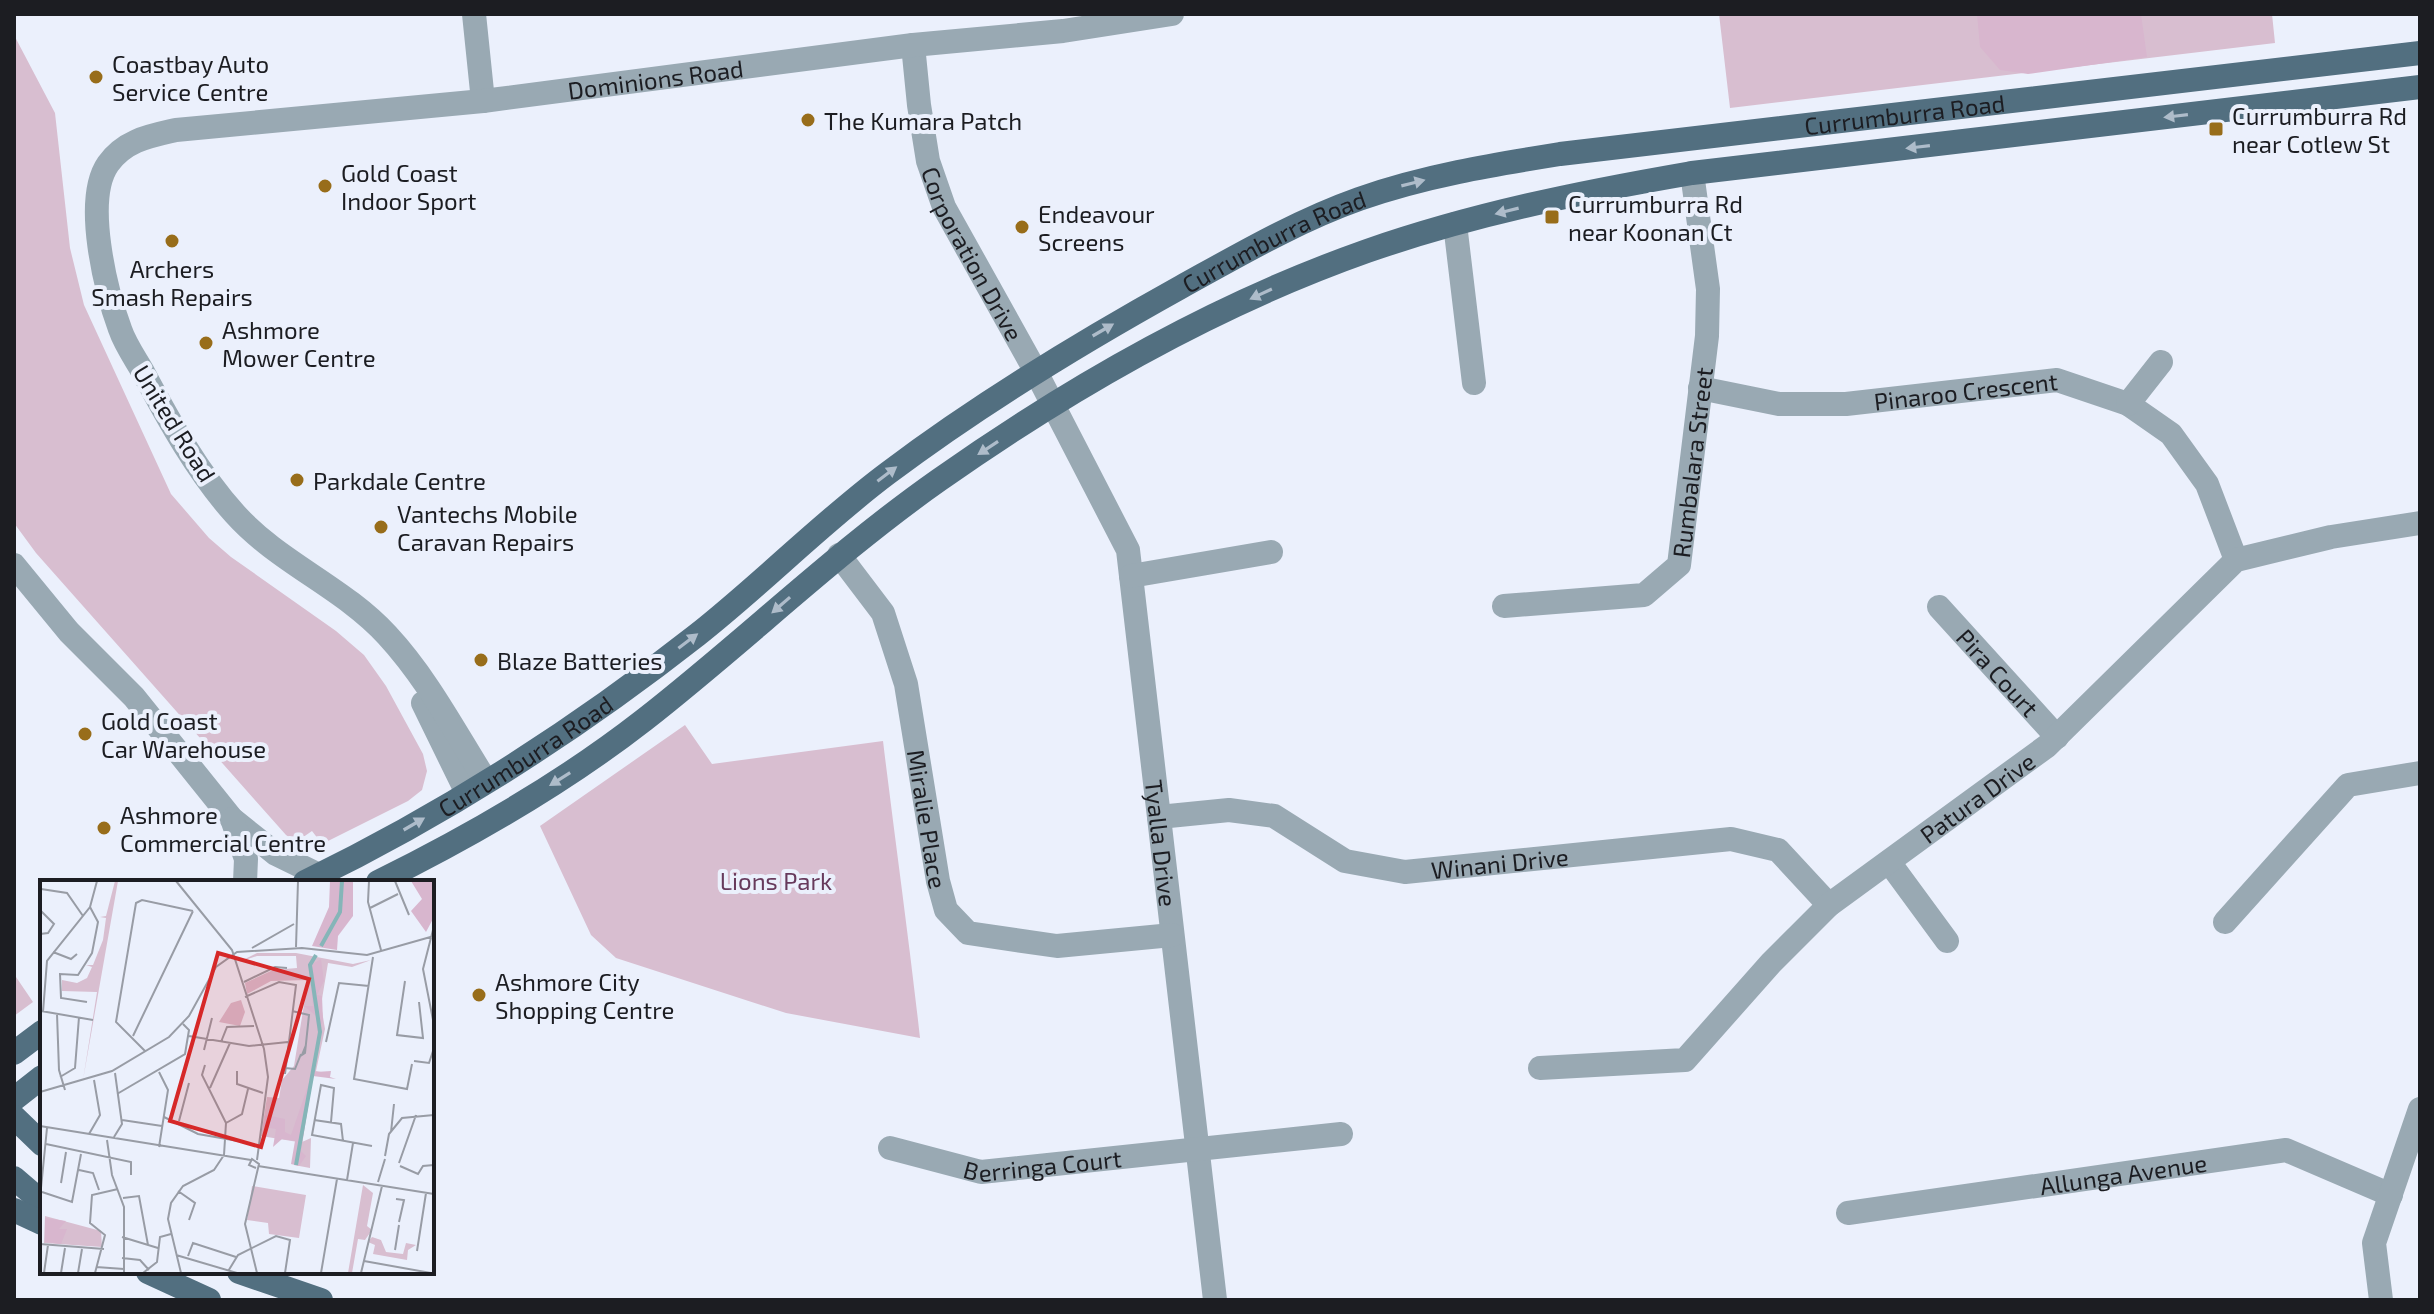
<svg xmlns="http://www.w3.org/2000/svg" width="2434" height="1314" font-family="'Exo 2',sans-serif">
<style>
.green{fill:#d8bed0}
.forest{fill:#d8b6ce}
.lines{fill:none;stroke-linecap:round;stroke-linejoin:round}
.minor{stroke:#99a9b3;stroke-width:24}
.major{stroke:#526f80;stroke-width:24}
.oneway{fill:#aebcca}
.poi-dot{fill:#986d1a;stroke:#ebf0fc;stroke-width:3}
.labels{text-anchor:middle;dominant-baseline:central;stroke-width:8;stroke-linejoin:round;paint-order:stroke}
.poi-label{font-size:24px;fill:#1c1d22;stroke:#ebf0fc;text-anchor:start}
.street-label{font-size:24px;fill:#1c1d22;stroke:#ebf0fc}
.park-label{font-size:24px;fill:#673a5c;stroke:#ebf0fc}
.inset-river{fill:none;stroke:#85b5b8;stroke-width:4}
.inset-road{fill:none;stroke:#989ca5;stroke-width:2}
.view{fill:#d62828;fill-opacity:0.15;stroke:#d62828;stroke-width:4}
.inset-edge{fill:none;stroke:#1c1d22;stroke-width:4}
</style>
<rect width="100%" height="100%" fill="#ebf0fc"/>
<!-- green -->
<path class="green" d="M1719,14H2272L2275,43L1730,108Z
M14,35L55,113L70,248L84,305L171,494L209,538L231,557L336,631L364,655L386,686L423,754L427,771L422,790L408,801L322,844L312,831L296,842L286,835L36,553L14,523Z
M685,725L712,764L883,741C895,840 909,939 920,1038L786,1013L616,958L591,935L540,826Z
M14,974L33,1002L14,1016Z"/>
<!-- forest -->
<path class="forest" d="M1977,14H2141L2147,57L2028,74L2000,70L1980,47Z"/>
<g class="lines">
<!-- minor -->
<g class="minor">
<path d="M474,14L483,101"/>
<path id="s1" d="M913,45L919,105L928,161L944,207L1036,372L1128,550L1215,1300"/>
<path d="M1455,224L1474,383"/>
<path id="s2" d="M1700,388L1779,404H1846L2057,380L2128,404L2171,434L2207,484L2236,560"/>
<path d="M2128,404L2161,362"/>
<path id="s3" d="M839,555L883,613L906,684L938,881L946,910L968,933L1057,946L1172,935"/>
<path d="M14,565L69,632L134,697L232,819L276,854L319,875"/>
<path d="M1131,576L1271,552"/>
<path id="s4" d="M1504,606L1644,595L1679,565L1707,336L1708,289L1692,173"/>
<path id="s5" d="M1939,607L2057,737"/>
<path d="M423,703L467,793"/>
<path id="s6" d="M486,781C455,732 427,678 387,635C343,587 279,563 235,514C198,473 169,421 143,372C135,358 125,344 120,329C106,291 83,200 108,164C125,140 150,136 176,130L483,101L913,45L1063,31L1172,14"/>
<path id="s7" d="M1159,817L1229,810L1274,816L1345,861L1405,872L1731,839L1778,850L1829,905"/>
<path d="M232,819L246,859L245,882"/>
<path d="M1889,862L1947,941"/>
<path d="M2225,922L2348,785L2420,773"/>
<path id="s8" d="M1540,1068L1685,1060L1771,963L1829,905L2047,746L2236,560L2331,537L2420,523"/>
<path id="s9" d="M890,1148L981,1172L1341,1134"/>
<path id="s10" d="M1848,1213L2286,1150L2391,1195"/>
<path d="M2381,1300L2374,1243L2420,1109"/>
</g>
<!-- major -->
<g class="major">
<path id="s11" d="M305,882C443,815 576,730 697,635C763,583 821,523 888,473C981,403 1080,343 1181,287C1239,255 1297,221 1359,199C1424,176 1492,165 1560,154L2420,53"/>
<path d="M378,882C471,836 562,784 644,720C744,642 835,553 939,480C1071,387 1214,305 1367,251C1473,214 1582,192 1692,173L2420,87"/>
<path d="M14,1053L42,1032"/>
<path d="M14,1099L42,1077"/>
<path d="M14,1117L42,1144"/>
<path d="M14,1178L42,1202"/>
<path d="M14,1210L42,1223"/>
<path d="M148,1272L209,1300"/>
<path d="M239,1272L321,1300"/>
</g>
</g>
<!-- one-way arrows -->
<defs><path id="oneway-solid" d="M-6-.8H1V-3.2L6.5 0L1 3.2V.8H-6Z" transform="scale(2)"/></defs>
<g class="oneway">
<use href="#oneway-solid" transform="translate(2176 116) rotate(173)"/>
<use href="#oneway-solid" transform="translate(1918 147) rotate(173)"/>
<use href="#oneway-solid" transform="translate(1413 183) rotate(-14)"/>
<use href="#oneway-solid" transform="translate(1507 211) rotate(166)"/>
<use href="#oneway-solid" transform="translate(1261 294) rotate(155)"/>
<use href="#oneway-solid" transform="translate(1103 330) rotate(-30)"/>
<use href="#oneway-solid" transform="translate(988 448) rotate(147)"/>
<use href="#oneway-solid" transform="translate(887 474) rotate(-37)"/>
<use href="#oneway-solid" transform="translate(781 605) rotate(139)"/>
<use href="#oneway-solid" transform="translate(688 641) rotate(-37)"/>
<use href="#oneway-solid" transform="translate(560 779) rotate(148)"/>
<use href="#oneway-solid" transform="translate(414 824) rotate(-30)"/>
</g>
<!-- markers -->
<g class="poi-dot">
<circle cx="96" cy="77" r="8"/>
<circle cx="808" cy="120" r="8"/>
<rect x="2208" y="121" width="16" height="16" rx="4"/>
<circle cx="325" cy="186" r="8"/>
<rect x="1544" y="209" width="16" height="16" rx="4"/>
<circle cx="1022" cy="227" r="8"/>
<circle cx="172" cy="241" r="8"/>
<circle cx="206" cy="343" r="8"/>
<circle cx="297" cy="480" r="8"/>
<circle cx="381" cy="527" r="8"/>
<circle cx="481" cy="660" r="8"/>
<circle cx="85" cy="734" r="8"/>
<circle cx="104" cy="828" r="8"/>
<circle cx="479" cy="995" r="8"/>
</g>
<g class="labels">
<!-- poi labels -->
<g class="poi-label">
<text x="112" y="63">Coastbay Auto<tspan x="112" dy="28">Service Centre</tspan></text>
<text x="2232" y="115">Currumburra Rd<tspan x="2232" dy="28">near Cotlew St</tspan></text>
<text x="824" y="120">The Kumara Patch</text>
<text x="341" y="172">Gold Coast<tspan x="341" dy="28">Indoor Sport</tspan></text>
<text x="1568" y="203">Currumburra Rd<tspan x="1568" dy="28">near Koonan Ct</tspan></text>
<text x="1038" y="213">Endeavour<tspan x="1038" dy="28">Screens</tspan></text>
<text x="172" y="268" text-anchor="middle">Archers<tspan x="172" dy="28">Smash Repairs</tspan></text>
<text x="222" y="329">Ashmore<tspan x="222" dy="28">Mower Centre</tspan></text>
<text x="313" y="480">Parkdale Centre</text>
<text x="397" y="513">Vantechs Mobile<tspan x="397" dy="28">Caravan Repairs</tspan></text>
<text x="497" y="660">Blaze Batteries</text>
<text x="101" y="720">Gold Coast<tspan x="101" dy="28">Car Warehouse</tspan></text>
<text x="120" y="814">Ashmore<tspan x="120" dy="28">Commercial Centre</tspan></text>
<text x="495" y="981">Ashmore City<tspan x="495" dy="28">Shopping Centre</tspan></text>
</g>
<!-- street labels -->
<g class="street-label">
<text stroke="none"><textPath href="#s6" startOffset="1320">Dominions Road</textPath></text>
<text stroke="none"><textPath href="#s11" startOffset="1814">Currumburra Road</textPath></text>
<text stroke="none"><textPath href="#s11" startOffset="1166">Currumburra Road</textPath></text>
<text stroke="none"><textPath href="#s1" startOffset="220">Corporation Drive</textPath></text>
<text stroke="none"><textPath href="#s2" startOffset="268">Pinaroo Crescent</textPath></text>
<text transform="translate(175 423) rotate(58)">United Road</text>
<text stroke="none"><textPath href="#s4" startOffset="290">Rumbalara Street</textPath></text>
<text stroke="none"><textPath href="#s5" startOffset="88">Pira Court</textPath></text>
<text stroke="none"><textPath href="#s11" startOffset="254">Currumburra Road</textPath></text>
<text stroke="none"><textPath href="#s8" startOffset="540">Patura Drive</textPath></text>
<text stroke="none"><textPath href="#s3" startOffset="284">Miralie Place</textPath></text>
<text stroke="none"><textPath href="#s1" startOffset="850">Tyalla Drive</textPath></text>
<text stroke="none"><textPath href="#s7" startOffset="356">Winani Drive</textPath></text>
<text stroke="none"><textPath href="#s9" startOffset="156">Berringa Court</textPath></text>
<text stroke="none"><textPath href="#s10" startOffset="278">Allunga Avenue</textPath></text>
</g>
<!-- park labels -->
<g class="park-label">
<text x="776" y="880">Lions Park</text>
</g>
</g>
<!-- overview -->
<g transform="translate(40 880)">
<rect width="394" height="394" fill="#ebf0fc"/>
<path d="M75,1H78L43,200L57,112L22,111V100L37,103L47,98L52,87L46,85H53L63,60L66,38L60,37L66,36ZM217,73H256L313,84L331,80L312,87L288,83L281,125L285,149L276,191L291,194L273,196L262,262L271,258L270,288L254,285L258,262L221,256L227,217L239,218L242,200L254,186L268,100L231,101L207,114L205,103L233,90L257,88L256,76H217L199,82ZM201,120L205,132L200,146L179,142L191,123ZM323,305L333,313L327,346L332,350L325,360L318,359L312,393H308ZM212,306L266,315L259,358L229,354L228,343L207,340ZM5,336L61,351L62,367L4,363ZM332,357L341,360L346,372L363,374L366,363L376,365L368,370L367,380L333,374L335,365L328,362Z" fill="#d8bed0"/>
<path d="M290,1H313V36L298,56L297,70L272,66L289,27ZM371,1H394V37L386,52L371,31L382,19ZM281,79L284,101L277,115L282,116L283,140L278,155L276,136L264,126H273L269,86ZM274,188L276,192L291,191L290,197L296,199L273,196L261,271L266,276L259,286L251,284L255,261L242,259L233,267L236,249L223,247L226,235L245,239V252L251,255ZM5,338L26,341L19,349H27L21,364L5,362Z" fill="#d8b6ce"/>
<path class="inset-river" d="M281,66L300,32L302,1M256,285L280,152L270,85L276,75"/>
<path class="inset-road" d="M136,1L192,70L224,169L228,197L217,280M329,1L328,22L341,70M355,1L369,35M1,9L27,13L43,36M330,28L358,14M0,30L14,44L8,53L0,54M394,46L383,89L394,145M256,67L258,1M212,68L254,44M13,72L31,79L37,74M333,77L314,199L367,209L372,184M365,101L357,155L383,158L379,122M204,102L235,87L247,88M205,117L239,102L256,105L245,194M47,122L21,118L20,94L38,95L52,73L58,42L50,27M1,131L53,140M252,131L269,135L265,173L262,175L266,165M3,132L7,81L50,27L57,1M17,134L19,190L25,210M93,156L153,31M149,156L209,166L248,162M181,162L187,147L214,146M286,162L299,103L329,106M164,170L172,138M105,171L76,142L96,23L102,20L153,31M374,181L389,183L394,168M245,188L255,189L261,174M197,191V204L223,213M119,192L128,210L119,267M20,197L35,188L39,137M170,208L190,163M0,212L72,191L129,157L149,136L176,87L197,72L262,68L327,75L394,56M77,214L145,174L149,150L143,144M124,237L158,254L198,261M82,240L122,246M274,240L301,244L303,261M139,241L149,203M291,242L294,208L281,205L272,255L332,266M186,243L202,234L208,209M0,246L211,280M351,252L354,224M49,254L60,235L54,200M74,257L82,244L75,193M67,260L72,295L84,327V393M6,264L91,282V295M345,276L349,254L362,238L394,235M359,283L376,235M218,286L394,314M360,286L378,294L383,286L394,285M216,288L209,285L212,279L219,284L205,344L217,393M39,290L53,293L59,310M307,300L313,263M338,302L345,279M21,303L26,272M138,311L155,323L149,340M2,312L32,322L41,274M0,318L7,248M83,318L99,316L108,365M356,319L364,320L359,342M82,357L118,368M0,364L64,369M355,370L359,345M377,371L386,313M136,375L197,393M148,376L153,363L196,377M82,378L100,380L109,390M324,381L391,393M56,387L84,389M4,393L8,365M21,393L25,368M38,393L42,369M55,393L65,355L50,343L52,315L78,309M103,393L117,382L120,357L131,354M141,393L128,339L131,323L143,306L174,290L184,275L186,243L162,195L165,185M187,393L198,375L236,356L250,360L245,393M281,393L297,299M321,393L342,306"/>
<path class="view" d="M178,73L269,99L221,267L130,241Z"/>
<rect width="394" height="394" class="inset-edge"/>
</g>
<!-- border -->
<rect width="2434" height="1314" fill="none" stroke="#1c1d22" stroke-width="32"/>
</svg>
